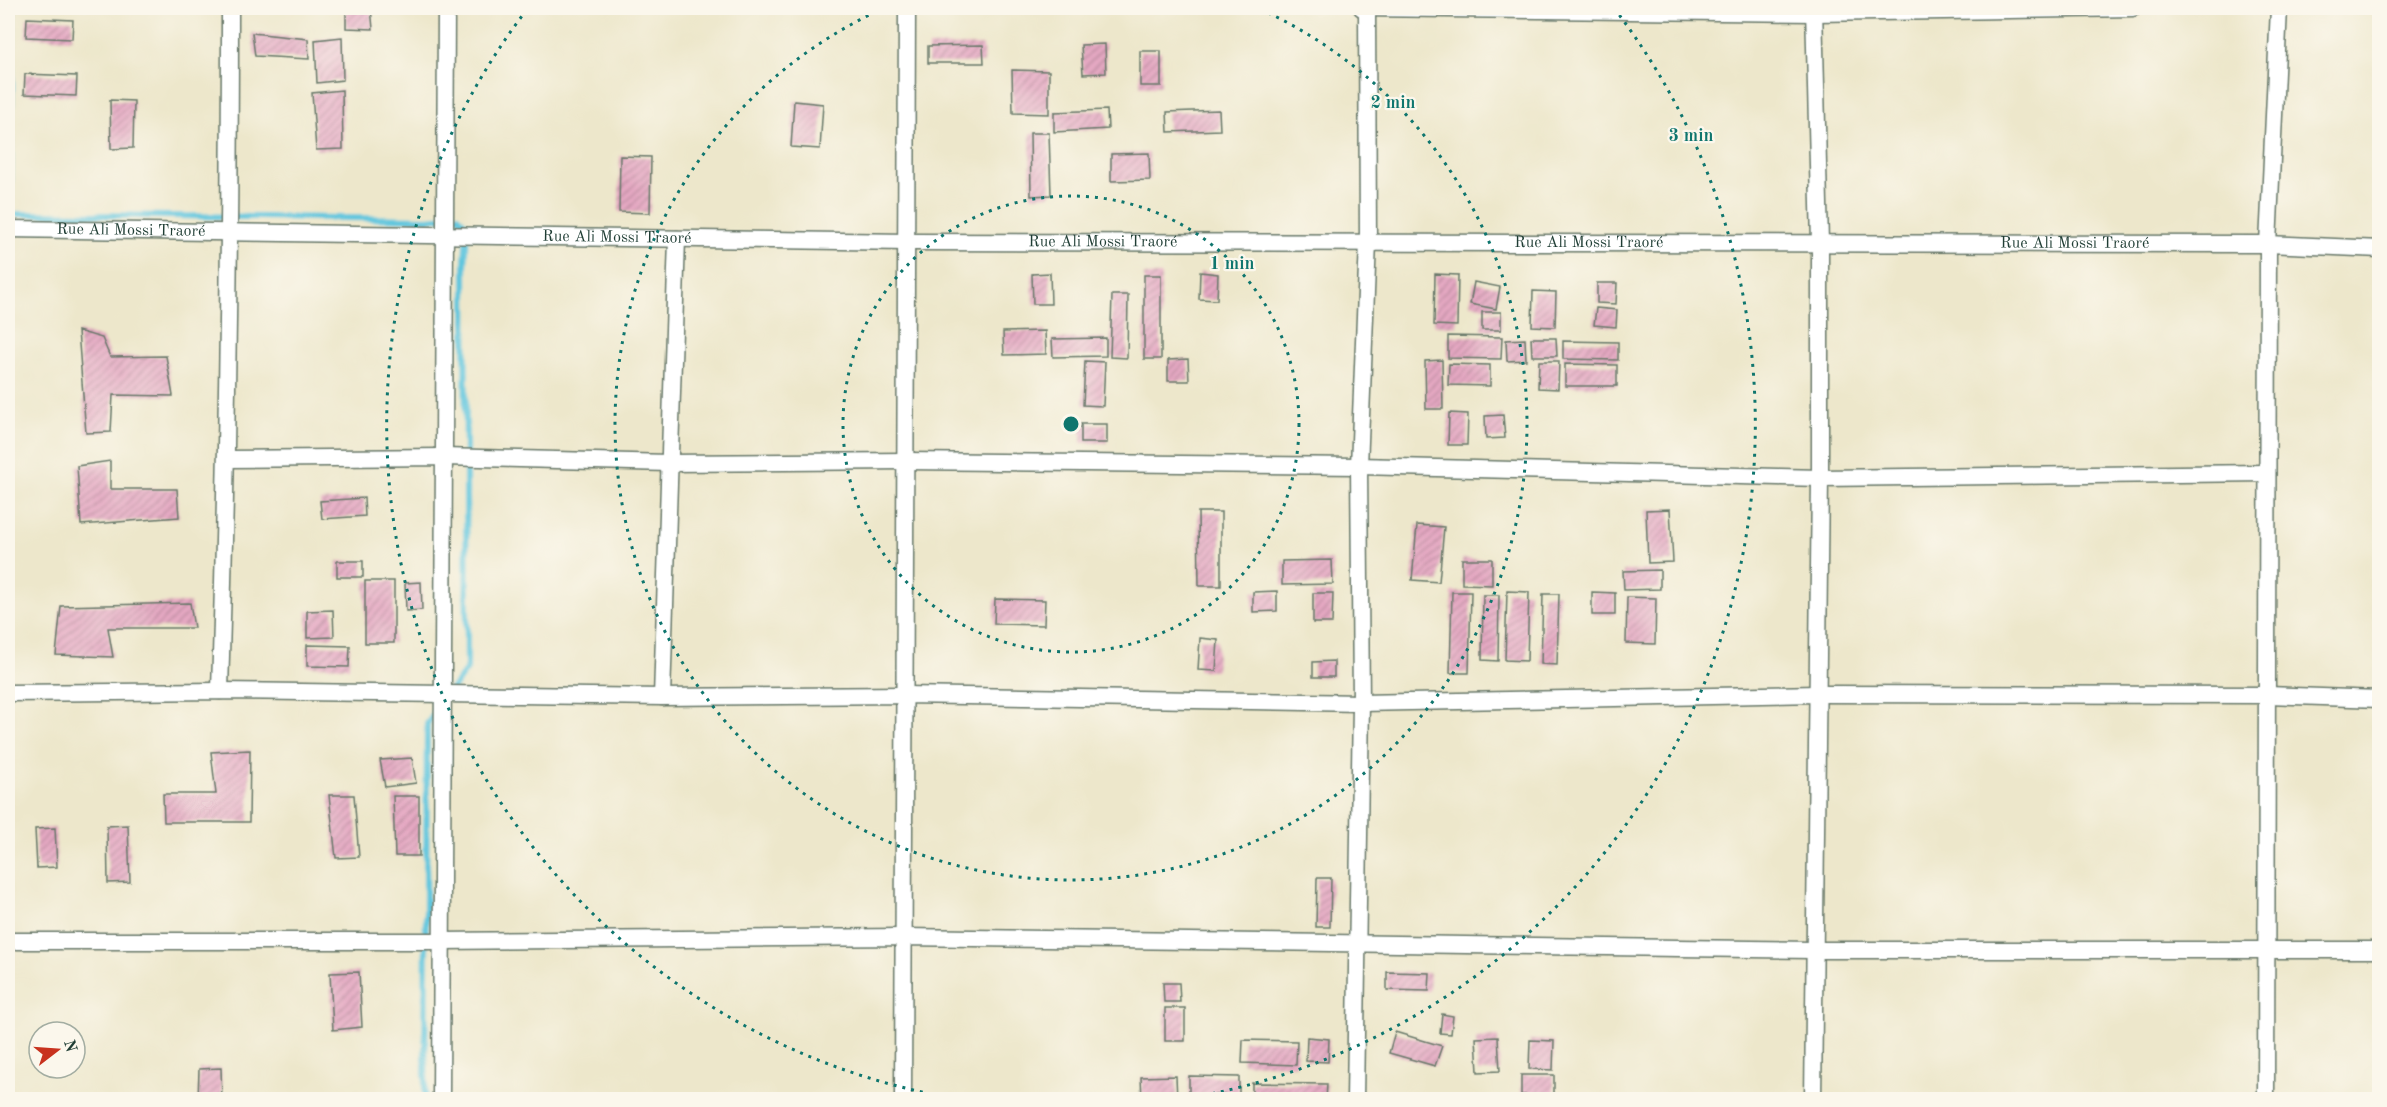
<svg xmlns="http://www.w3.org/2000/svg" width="2387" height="1107" font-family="'Old Standard TT',serif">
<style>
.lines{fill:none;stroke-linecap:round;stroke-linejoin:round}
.stream{stroke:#61c6de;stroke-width:6}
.building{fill:url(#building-hatch)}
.street-casing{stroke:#677869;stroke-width:19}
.street{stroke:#fff;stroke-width:16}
.ring{fill:none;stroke:#0f766e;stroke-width:3;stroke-dasharray:3 6}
.labels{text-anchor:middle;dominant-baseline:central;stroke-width:4.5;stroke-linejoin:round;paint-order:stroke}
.street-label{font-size:16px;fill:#1f3d34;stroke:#fbf7ec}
.centre{fill:#0f766e;stroke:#fbf7ec;stroke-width:3}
.ring-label{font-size:18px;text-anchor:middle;font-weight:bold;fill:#0f766e;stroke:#fbf7ec;stroke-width:4.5;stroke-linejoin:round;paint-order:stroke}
</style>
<defs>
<pattern id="building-hatch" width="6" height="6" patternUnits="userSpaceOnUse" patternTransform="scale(1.5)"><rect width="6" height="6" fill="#e5a8c2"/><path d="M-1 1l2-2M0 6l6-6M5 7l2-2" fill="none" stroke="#b98a9e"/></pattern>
</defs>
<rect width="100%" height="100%" fill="#fbf7ec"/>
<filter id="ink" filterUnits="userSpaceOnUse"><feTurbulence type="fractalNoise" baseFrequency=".0167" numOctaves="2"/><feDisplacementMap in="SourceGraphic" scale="12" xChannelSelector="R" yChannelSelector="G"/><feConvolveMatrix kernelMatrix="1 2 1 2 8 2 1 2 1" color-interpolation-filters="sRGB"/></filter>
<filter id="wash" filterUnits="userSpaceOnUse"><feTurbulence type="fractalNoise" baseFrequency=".008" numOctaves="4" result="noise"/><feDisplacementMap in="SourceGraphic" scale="24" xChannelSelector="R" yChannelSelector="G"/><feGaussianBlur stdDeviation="1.35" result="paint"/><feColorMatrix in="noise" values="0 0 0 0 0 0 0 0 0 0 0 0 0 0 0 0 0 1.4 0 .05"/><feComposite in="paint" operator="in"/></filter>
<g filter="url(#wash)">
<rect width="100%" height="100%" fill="#ede7cb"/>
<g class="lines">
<!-- stream -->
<path class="stream" d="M13,8L10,214L428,219L458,216L467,226L465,266L467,669L450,692
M425,1100L427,724L439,707"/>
</g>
<g id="blocks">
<!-- building -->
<path class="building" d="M346,8H371L373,29L346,28Z
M27,18L73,20L72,39L26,37Z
M252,33L308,39L309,59L255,56Z
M342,37L343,80L317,83L315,40Z
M1105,44L1106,73L1083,74L1081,45Z
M983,45L984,63H928V46Z
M1140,51H1161V86H1140Z
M1012,70L1049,71V114L1013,113Z
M25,74L77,76L76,96L24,94Z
M342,90L343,149L316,150L312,93Z
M110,100L134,101L133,148L111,149Z
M794,101L823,104L820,149L791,147Z
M1107,110L1108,129L1054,132V112Z
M1219,110L1220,130L1168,132L1167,112Z
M1030,133H1049L1051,195L1031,196Z
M1149,153L1150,180L1111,181V154Z
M620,156L651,157L650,213L619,212Z
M1200,272L1218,274L1217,300L1199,299Z
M1050,273L1051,304H1033L1032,274Z
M1435,274L1458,275L1457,326L1434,325Z
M1144,275H1161V359H1144Z
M1474,282L1500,287L1496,309L1470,304Z
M1597,283H1617L1616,304L1597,303Z
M1533,291L1556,292L1555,327L1532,326Z
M1112,295H1128L1127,358L1110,357Z
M1596,308L1617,310L1616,327L1594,325Z
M1482,312H1501V330H1482Z
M78,331L102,338L110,357L166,356L173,396L113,395L111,432L86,433Z
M1045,331L1046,354L1004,355L1003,332Z
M1448,336L1502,337L1501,359L1448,358Z
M1106,338V356L1053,357L1052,339Z
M1531,338H1556L1557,356H1532Z
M1525,339L1526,360L1507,361L1506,340Z
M1563,341L1618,342V360L1563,359Z
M1188,359L1189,381H1168V360Z
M1442,360L1443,409H1426L1425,361Z
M1085,361L1105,362L1103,406L1083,405Z
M1539,361H1559L1558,389L1538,388Z
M1449,364L1490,365V386L1448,385Z
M1565,364L1617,365V386H1565Z
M1449,413L1468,414L1467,445H1448Z
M1503,415L1505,438L1486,439L1485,416Z
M1081,424H1107V443H1081Z
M110,461V489H177L179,517L81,525L77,466Z
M364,498L365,516L322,519L320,501Z
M1670,509L1673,562L1648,563L1646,510Z
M1198,512H1221V586H1199Z
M1417,525L1444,527L1439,582L1412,580Z
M1462,559H1492V585L1462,584Z
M1332,560L1333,584L1282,585V561Z
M337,561H363V577H337Z
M1660,570V589L1624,590L1623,571Z
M365,581H394V643H365Z
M421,582L422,610L406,611L405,583Z
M1277,591V611L1253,612V592Z
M1507,591L1529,592L1527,661L1505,660Z
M1452,592H1471L1469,673H1450Z
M1592,592L1615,593V615H1592Z
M1313,593H1333L1332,623H1313Z
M1543,594H1559L1557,665L1541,664Z
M1483,595H1499L1498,661L1482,660Z
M1627,597L1656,598L1655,644L1626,643Z
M995,599L1045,600L1044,625L994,624Z
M190,603L194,628H108L113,657L56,655L61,606Z
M333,610L334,637L307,638V611Z
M1200,638L1218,640L1216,671L1198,670Z
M307,645L350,646L349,667L307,666Z
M1334,661V677H1313V662Z
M250,750L249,822H164L163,794H216L211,752Z
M412,758L416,783L385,787L380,760Z
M329,795H354L359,857L336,858Z
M393,796H419V856H395Z
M128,825L130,882L108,883L107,826Z
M55,828L57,867L37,868L35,829Z
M1317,878H1331L1330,927H1316Z
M359,972L362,1027L333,1030L330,973Z
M1387,972L1430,973L1429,991L1387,990Z
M1163,983H1179L1180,1002H1164Z
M1165,1008H1185V1041H1165Z
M1442,1014L1453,1016L1451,1034L1440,1033Z
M1395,1032L1442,1046L1435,1066L1389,1053Z
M1307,1037L1329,1039L1328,1062L1306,1061Z
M1498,1037L1500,1071L1478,1072L1476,1038Z
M1243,1040L1297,1041L1296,1065L1242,1063Z
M1530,1040L1554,1041L1553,1070L1529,1069Z
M221,1068L222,1100H198L199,1069Z
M1521,1075H1554V1095H1521Z
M1176,1076L1177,1100H1142L1141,1077Z
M1189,1076L1239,1077V1095H1189Z
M1252,1083L1327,1084L1326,1100H1252Z"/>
</g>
</g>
<g filter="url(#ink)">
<use href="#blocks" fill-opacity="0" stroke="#677869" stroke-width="1.5"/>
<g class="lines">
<!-- street casing -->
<g class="street-casing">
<g id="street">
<path d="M1362,8L1814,13L2133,8"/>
<path id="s1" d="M8,229L907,242L2268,244L2380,249"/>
<path d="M227,459L444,457L668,463L906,461L1359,466L1820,478L2267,473"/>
<path d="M220,691C227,463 230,236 230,8"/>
<path d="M8,693L220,691L662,697L904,695L1361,703L1817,694L2268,695L2380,699"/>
<path d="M662,697L677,239"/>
<path d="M8,941H442L905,937L1814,950H2380"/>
<path d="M441,1100L446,8"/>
<path d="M903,1100L907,8"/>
<path d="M1355,1100L1361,703L1359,466L1368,242L1367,8"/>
<path d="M1813,1100L1820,478V243L1814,8"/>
<path d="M2266,1100L2268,244L2279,8"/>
</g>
</g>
<!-- street -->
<use href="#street" class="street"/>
</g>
</g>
<!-- distance rings -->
<g class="ring">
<circle cx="1071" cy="424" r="228"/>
<path d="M1260 9A456 456 0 1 1 882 9"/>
<path d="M958 1099A684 684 0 0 1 528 8M1614 8A684 684 0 0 1 1184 1099"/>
</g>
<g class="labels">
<!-- street labels -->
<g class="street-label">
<text stroke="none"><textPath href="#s1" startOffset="123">Rue Ali Mossi Traoré</textPath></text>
<text stroke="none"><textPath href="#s1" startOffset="609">Rue Ali Mossi Traoré</textPath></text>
<text stroke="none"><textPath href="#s1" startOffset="1095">Rue Ali Mossi Traoré</textPath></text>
<text stroke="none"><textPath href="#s1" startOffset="1581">Rue Ali Mossi Traoré</textPath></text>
<text stroke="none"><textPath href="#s1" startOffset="2067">Rue Ali Mossi Traoré</textPath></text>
</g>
</g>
<circle cx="1071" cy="424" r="9" class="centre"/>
<g class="ring-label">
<text x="1393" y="108">2 min</text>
<text x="1691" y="141">3 min</text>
<text x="1232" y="269">1 min</text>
</g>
<!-- margin -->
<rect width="2387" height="1107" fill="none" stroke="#fbf7ec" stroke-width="30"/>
<!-- north arrow -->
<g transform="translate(57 1050) rotate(73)"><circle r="28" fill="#fbf7ec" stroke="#a3ada2" stroke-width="1.5"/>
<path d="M0-4.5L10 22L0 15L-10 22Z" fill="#c8321e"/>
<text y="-9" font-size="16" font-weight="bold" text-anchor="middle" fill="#1f3d34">N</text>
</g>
</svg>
